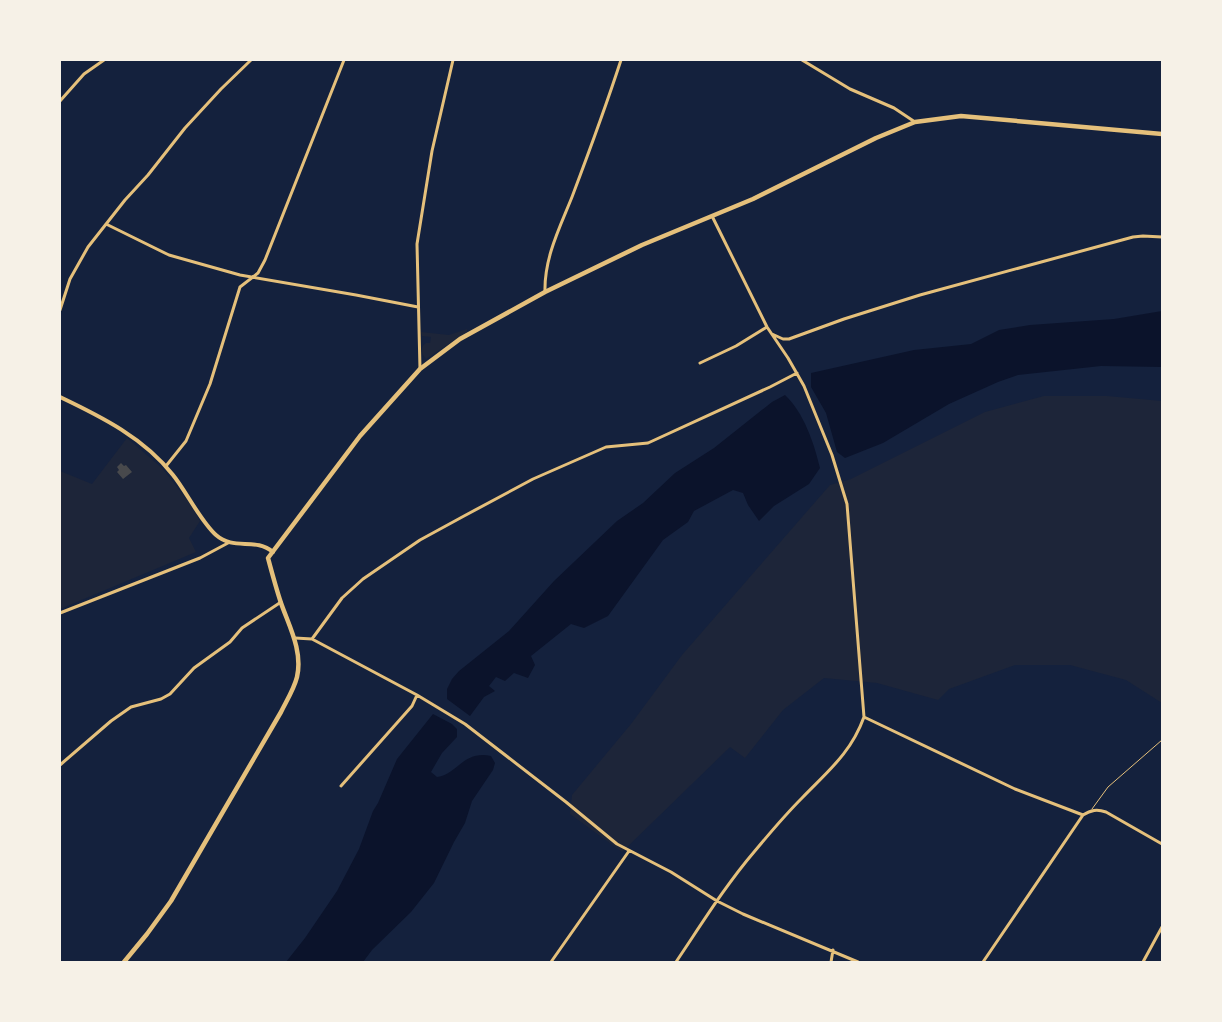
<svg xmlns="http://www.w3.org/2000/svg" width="1222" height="1022" font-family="'IBM Plex Sans',sans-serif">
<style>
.green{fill:#1d2539}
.water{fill:#0b132b}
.building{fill:#48494c}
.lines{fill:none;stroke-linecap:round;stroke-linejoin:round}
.service{stroke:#e5c07b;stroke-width:1}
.minor{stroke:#e5c07b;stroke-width:3}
.tertiary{stroke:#e5c07b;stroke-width:4}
.secondary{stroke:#e5c07b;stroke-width:4.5}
</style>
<rect width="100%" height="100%" fill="#14213d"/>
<!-- green -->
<path class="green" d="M467,329V332L426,359C421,354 420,347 426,343H430L431,337L422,336L421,332L449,335Z
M1044,396H1107L1162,401V703L1126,680L1070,665H1015L949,689L938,700L877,683L824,678L783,710L745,758L730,747L622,852L570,814L572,795L631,724L682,655L830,485L851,479L985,412Z
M127,438L162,468L188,501L200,521L189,538L196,552L60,609V471L92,484Z"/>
<!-- water -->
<path class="water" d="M1162,311V367L1101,366L1018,375L998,382L949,404L883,443L845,458L837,452L826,413L811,387V373L914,350L971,344L999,330L1030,325L1114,319Z
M785,395C804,413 814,443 820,468L809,484L774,506L759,521L748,505L743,493L733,490L694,511L688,522L663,540L608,616L584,628L571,624L531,656L535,665L528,678L514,673L505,681L496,677L489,686L495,691L484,697L470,716L447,699V689L452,679L459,671L509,631L554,581L617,521L643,503L675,473L714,448L772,402Z
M433,714L452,724L457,729V737L442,753L431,772L437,777C457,775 463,750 491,756L495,763L493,770L472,801L465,823L454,842L434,883L411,912L372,950L363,962H286L305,938L337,891L359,849L373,811L378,803L397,759Z"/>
<!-- building -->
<path class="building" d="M121,463L124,466L126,465L132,472L123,479L117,472L119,470L117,467Z"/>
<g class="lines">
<!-- service -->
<path class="service" d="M1092,809L1108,787L1162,740"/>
<!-- minor -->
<path class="minor" d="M802,60L850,89L894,108L915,122
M60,101L84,74L104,60
M106,224L169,255L240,275L356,295L418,307
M545,292C544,258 560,227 572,197C589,152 606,106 621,60
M60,310L70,279L88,247L125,200L148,175L185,128L221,89L251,60
M772,334L783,339H789L844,319L920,295L1133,237L1143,236L1162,237
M700,363L736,346L767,327
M420,369L417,244L432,151L453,60
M166,466L186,441L210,384L240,287L258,273L265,260L344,60
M60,613L200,558L228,543
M295,638L312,639L417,695L465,724L566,802L617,844L671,872L717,901L743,914L858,962
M312,639L342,598L363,579L420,540L464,516L533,479L606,447L648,443L770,387L797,373
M864,717L1015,789L1083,815
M60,765L111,721L131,707L161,699L170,694L194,668L230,642L242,628L281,602
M341,786L412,706L417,695
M551,962L629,851
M676,962C701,925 725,886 754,852C769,834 785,815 802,798C828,771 851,753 864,717L847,504L832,455L804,386L788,358L767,327L712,216
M831,962L833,950
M983,962L1083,815C1091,810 1097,809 1106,812L1162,844
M1143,962L1162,927"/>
<!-- tertiary -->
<path class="tertiary" d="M60,397C102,417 144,438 173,475C186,491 201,522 216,535C234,551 255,537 273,552"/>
<!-- secondary -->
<path class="secondary" d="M124,962L147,934L171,901L281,712C287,700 294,689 297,677C303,651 289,626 281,603C276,588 272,573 268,558L360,436L420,369L460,339L545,292L642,245L753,199L876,138L915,122L961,116L1162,134"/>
</g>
<!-- border -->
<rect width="1222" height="1022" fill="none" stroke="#f6f1e7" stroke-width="122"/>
</svg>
